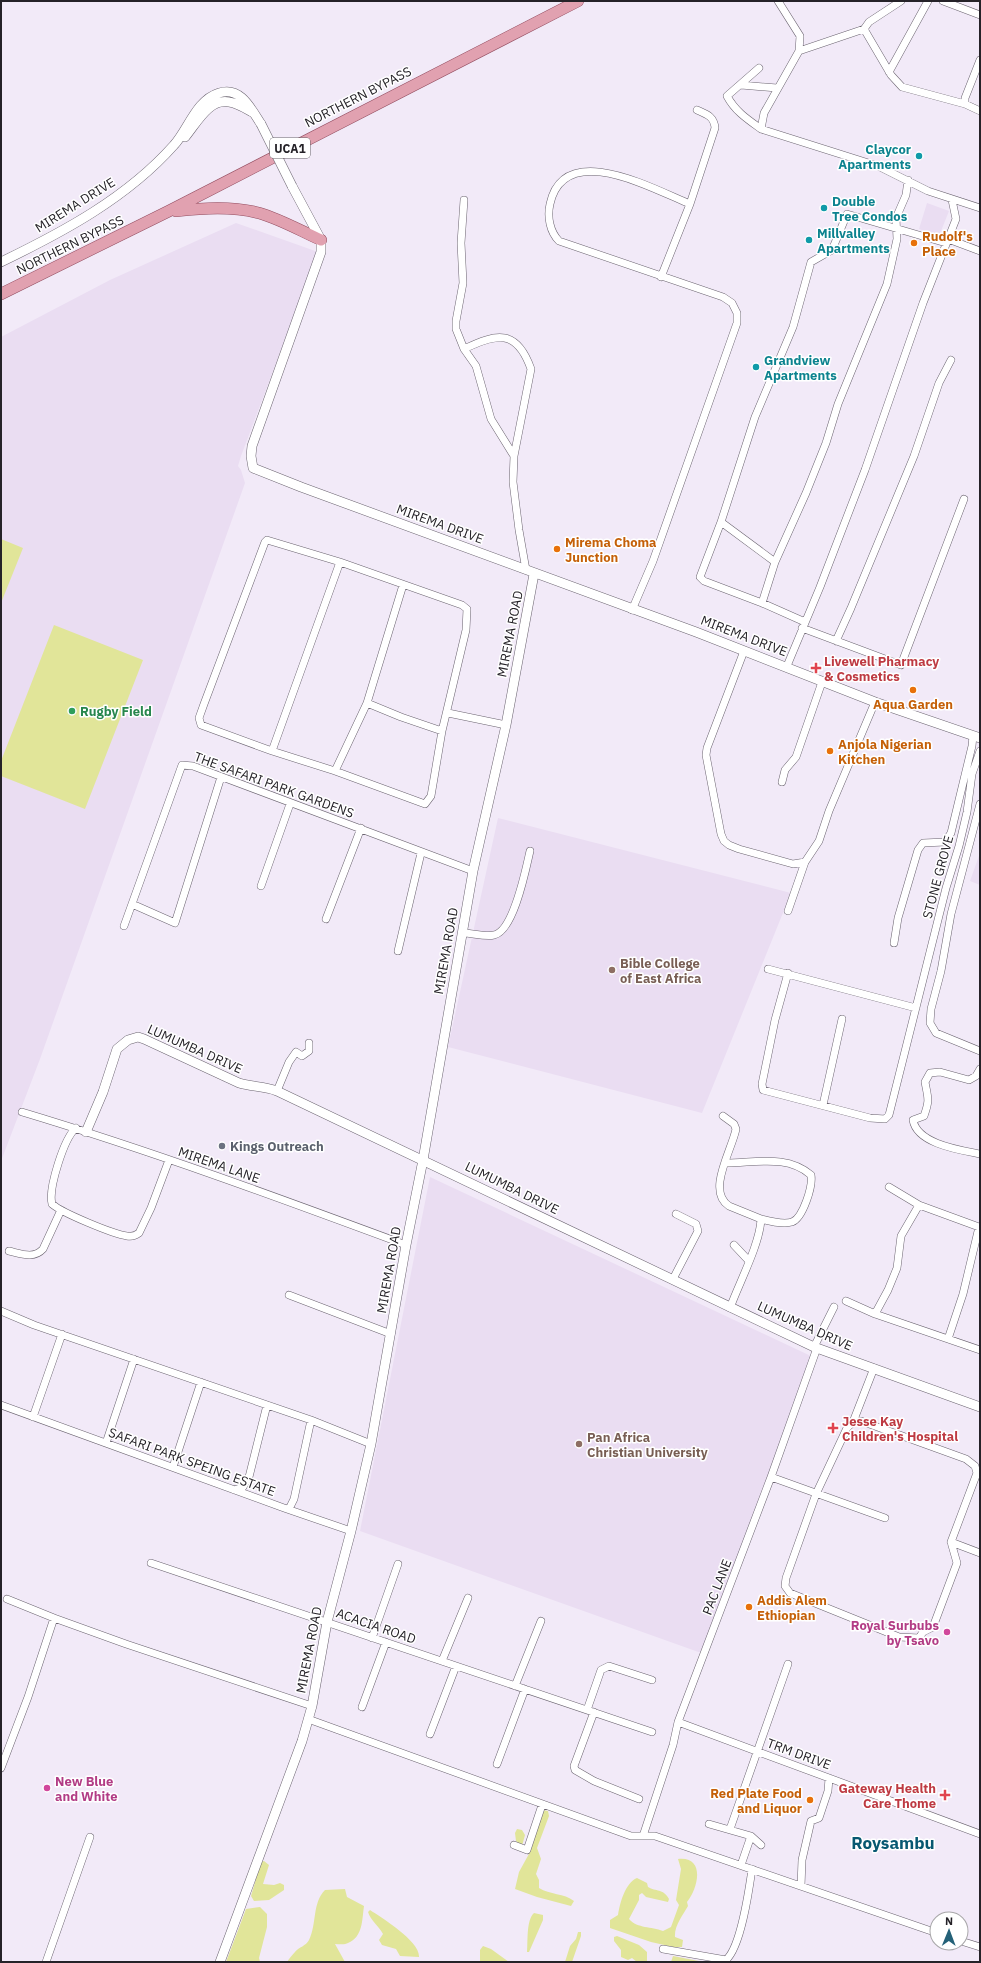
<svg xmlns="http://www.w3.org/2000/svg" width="981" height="1963" font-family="'IBM Plex Sans',sans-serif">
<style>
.built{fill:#eaddf2}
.green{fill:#e1e599}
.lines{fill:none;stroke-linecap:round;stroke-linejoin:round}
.minor-casing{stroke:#6b6470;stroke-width:8}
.tertiary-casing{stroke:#6b6470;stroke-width:10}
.primary-casing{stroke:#924c5f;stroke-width:12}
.minor{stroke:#fff;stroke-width:7}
.tertiary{stroke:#fff;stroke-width:9}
.primary{stroke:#e1a1b0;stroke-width:11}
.tertiary-bridge-casing{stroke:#6b6470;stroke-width:10;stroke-linecap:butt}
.tertiary-bridge{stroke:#fff;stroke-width:9}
.culture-dot{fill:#0f9aa8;stroke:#fff;stroke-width:1.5}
.food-dot{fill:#e8710a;stroke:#fff;stroke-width:1.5}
.health-dot{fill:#e0444e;stroke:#fff;stroke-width:1.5}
.leisure-dot{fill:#2e9e5b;stroke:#fff;stroke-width:1.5}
.education-dot{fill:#8d6e63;stroke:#fff;stroke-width:1.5}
.worship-dot{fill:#6b7280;stroke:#fff;stroke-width:1.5}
.hotel-dot{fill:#d1479c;stroke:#fff;stroke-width:1.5}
.labels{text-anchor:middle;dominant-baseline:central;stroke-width:3;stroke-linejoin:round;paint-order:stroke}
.shield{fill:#fff;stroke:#666468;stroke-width:1}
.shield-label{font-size:12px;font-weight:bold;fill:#252228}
.street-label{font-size:13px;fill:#252228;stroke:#fff}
.culture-label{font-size:13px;font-weight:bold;fill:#0d838f;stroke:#fff;text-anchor:start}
.food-label{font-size:13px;font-weight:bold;fill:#c56008;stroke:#fff;text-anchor:start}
.health-label{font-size:13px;font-weight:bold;fill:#be3a42;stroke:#fff;text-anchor:start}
.leisure-label{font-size:13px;font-weight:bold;fill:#27864d;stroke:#fff;text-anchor:start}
.education-label{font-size:13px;font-weight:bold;fill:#785e54;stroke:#fff;text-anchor:start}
.worship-label{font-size:13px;font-weight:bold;fill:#5b616d;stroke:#fff;text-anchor:start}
.hotel-label{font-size:13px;font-weight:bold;fill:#b23c85;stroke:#fff;text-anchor:end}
.district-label{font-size:17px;font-weight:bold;fill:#075871;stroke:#fff}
</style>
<rect width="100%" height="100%" fill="#f2eaf8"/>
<!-- built -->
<path class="built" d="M927,203L949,211L939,236L919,229Z
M236,223L318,252L241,456L238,466L241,470L245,483L40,1059L1,1161V337L110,280Z
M498,818L791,893L702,1113L448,1047Z
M980,853V885L970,881Z
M430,1177L813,1357L704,1654L360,1531Z"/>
<!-- green -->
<path class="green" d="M1,539L23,548L1,603Z
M54,625L143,660L85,809L1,776V761Z
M543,1810L548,1811L549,1816L537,1848L541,1859L536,1874L539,1880V1888C550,1895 564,1893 574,1901L571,1906L537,1897L515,1889L519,1872L530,1852Z
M517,1829L522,1830L525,1835L522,1846L516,1841L515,1833Z
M678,1859C706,1856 698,1889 687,1902L688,1906C683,1915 674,1926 675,1937L683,1940L682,1947H673L651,1942L610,1928V1920L618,1915C620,1903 625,1883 637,1878L647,1883L648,1887C656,1892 663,1888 669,1899L668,1902L646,1897L642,1893L639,1895V1900L629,1919C638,1929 651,1926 663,1931L671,1927L679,1905L676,1900L681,1869Z
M264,1861L269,1865L263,1884L274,1885L280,1883L284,1885V1890L269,1900L254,1901L251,1896L261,1862Z
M345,1889L347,1897L364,1906C362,1920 363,1937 348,1943C345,1945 339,1944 335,1944L345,1962H287C289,1959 292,1955 295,1952C299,1947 306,1946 309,1940C317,1924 312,1903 325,1890Z
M260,1907L267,1914V1927L259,1958L260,1962H226L246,1909Z
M370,1910C382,1918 420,1941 419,1957L400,1956L396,1949L382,1945L379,1940L383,1934C378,1925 371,1921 368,1912Z
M534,1913L543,1915V1920L529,1952H527C528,1943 526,1920 534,1913Z
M578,1932H581V1936L572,1962H565L570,1946L576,1939Z
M617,1936L639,1945L647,1952V1962H637L632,1958L628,1960L621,1957V1950L614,1941V1937Z
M483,1946L491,1949L509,1962H480V1950Z
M673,1956L704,1962H671Z"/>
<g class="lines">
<!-- minor casing -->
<g class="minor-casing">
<path id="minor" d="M778,1L800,36L799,51L764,113L761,129L878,166L928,191L980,208
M943,1L980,15
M864,29L891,75L902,87L965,104
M799,51L864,29L869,22L901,1
M980,60L965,98V104L980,111
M759,68L727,96C735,111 747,119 761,129
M889,72L928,1
M741,85L777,88
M464,200L461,243L463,283L456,321V329L464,349L476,366L491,419L514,456L513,482L519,530L526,570
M948,239L980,251
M661,277L690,204L715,128C714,116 706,114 697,110
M464,349C497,333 517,329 531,369L514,456
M721,522L775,562
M762,603L704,581L700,577L721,522L755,417L793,327L811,262L832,250L847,214L946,243
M632,610L653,561L737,323V313L732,303L723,297L559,241C550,232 547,217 550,204C564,139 653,189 690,204
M805,622L762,603L775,562L806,493L826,443L838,404L887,284L897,239L896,218L906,195L908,180
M802,628L901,665L964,499
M836,641L851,608L914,456L939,383L951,360
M744,651L707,748L706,755L721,834L724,841L729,845L739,849L793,864L805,862L819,841L829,811L875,702
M787,666L820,587L865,470L923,303L956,219L952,200
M367,703L401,717L442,731
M448,713L506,725
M272,751L340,562L267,540L265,542L204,704L199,718L201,725L272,751L335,771L425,804L431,796L442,731L466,630L467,609L462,605L340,562
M335,771L367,703L403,585
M782,782L785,770L796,757L822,682
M980,804L951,914L941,971L931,1009L930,1023L936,1033L980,1051
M261,886L290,804
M132,904L175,923L221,777
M788,911L805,862
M326,919L361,828
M124,926L182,765L193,766L473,871
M463,933C472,933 485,937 494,935C514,931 526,868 530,851
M894,943L898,918L918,850L923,843L945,842L951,833L972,746L973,736
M398,951L421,853
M768,969L916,1008
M788,973L775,1020L762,1084L763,1090L870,1118L885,1119L889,1115L946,888L959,846L967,812L972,774L980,751
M980,1069L976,1076L969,1080L940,1072L930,1073L925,1082C928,1099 930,1099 924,1116L913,1120C917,1144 960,1150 980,1154
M277,1091L289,1062L296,1052L302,1056L309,1051V1043
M823,1105L842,1019
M22,1112C152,1151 279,1198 406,1245
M723,1116L734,1124L736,1129C732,1150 706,1191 729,1206L761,1219C760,1244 739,1283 730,1308
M76,1128C64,1138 48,1189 52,1204C62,1213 113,1234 127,1236C132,1237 135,1236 139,1233L151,1208L169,1160
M726,1163C755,1163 787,1154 811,1175C813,1186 803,1218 792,1222C783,1225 769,1221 761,1219
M889,1187L919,1205L979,1227L963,1294L948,1339
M734,1245L749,1261
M9,1251C22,1254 34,1259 43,1249L61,1210
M673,1279L698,1231L696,1224L676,1214
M289,1295L391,1334
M846,1301L875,1314L980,1350
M1,1311L34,1325L311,1420L371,1444
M875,1314L888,1290L897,1268L901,1236L919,1205
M814,1347L834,1307
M1,1405L284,1508L351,1531
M33,1417L62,1334
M861,1421L966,1459L975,1466L977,1473L951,1542L957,1563L933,1627L923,1632L919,1638L899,1637L790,1593L785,1586L786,1578L816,1494L847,1428L853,1422Z
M853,1422L874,1368
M106,1443L134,1359
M173,1467L201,1382
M771,1477L885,1518
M234,1490L243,1487L249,1477L267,1405
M289,1509L294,1499L311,1420
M951,1542L980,1553
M151,1563L652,1732
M7,1599L54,1618
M372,1638L398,1564
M442,1661L468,1598
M515,1686L541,1621
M362,1707L386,1642
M587,1710L601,1670L609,1666L652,1680
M594,1712L574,1766L575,1770L594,1781L639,1799
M308,1719L631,1836H655L937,1933
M678,1722L980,1834
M430,1734L456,1666
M497,1764L525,1689
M1,1768L28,1697L54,1618L126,1644L312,1706
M709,1824L751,1836L761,1845
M730,1829L788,1664
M643,1836L673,1745L678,1722L771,1477L817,1348
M514,1845L527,1850L542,1805
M741,1865L751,1836
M801,1886L802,1860L811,1821L819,1818L828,1791L829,1778
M961,1941L980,1947
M663,1949L726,1960C741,1947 749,1890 752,1869
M46,1962L90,1837"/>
</g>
<!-- tertiary casing -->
<g class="tertiary-casing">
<path id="tertiary" d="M185,137C196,124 209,98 229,102C237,103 245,108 252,112
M292,186L321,240V252L252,446L251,456L253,468L301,487L696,632L875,702L980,738
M1,262C63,232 127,198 174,145C188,130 196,100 219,93C241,86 251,109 261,124
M86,1132L103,1092L117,1049L128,1040L138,1037L144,1039L239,1083C252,1087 264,1086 277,1091L814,1347L980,1407
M220,1962L302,1741L312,1706L327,1622L351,1531L371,1444L406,1245L423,1160L473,871L506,725L534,574"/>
</g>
<!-- primary casing -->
<g class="primary-casing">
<path id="primary" d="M176,211C203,208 232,206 259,213C280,219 301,231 321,240
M1,294L169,211L578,1"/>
</g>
<!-- minor -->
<use href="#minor" class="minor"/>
<!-- tertiary -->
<use href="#tertiary" class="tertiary"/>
<!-- primary -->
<use href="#primary" class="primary"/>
<!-- tertiary-bridge casing -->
<g class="tertiary-bridge-casing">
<path id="tertiary-bridge" d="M261,124L292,186"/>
</g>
<!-- tertiary-bridge -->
<use href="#tertiary-bridge" class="tertiary-bridge"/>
</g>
<!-- markers -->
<g class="culture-dot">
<circle cx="919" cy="156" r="4"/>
<circle cx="824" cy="208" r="4"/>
<circle cx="809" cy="240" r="4"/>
<circle cx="756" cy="367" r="4"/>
</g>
<g class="food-dot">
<circle cx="914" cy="243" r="4"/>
<circle cx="557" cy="549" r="4"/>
<circle cx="913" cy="690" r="4"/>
<circle cx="830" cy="751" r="4"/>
<circle cx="749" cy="1607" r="4"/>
<circle cx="810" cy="1800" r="4"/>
</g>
<g class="health-dot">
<path d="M814 662h4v4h4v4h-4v4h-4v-4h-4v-4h4z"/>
<path d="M831 1422h4v4h4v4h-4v4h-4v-4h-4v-4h4z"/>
<path d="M943 1789h4v4h4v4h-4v4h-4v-4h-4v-4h4z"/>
</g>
<circle class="leisure-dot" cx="72" cy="711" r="4"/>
<g class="education-dot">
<circle cx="612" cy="970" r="4"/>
<circle cx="579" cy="1444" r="4"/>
</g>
<circle class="worship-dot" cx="222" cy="1146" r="4"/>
<g class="hotel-dot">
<circle cx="947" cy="1632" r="4"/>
<circle cx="47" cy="1788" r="4"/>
</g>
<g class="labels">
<!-- shield labels -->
<rect class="shield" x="270" y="138" width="40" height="20" rx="3"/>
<g class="shield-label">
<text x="290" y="148">UCA1</text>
</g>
<!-- street labels -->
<g class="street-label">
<text transform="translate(358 97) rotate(-27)">NORTHERN BYPASS</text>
<text transform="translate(75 205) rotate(-32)">MIREMA DRIVE</text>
<text transform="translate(70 245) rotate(-26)">NORTHERN BYPASS</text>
<text transform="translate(440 524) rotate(20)">MIREMA DRIVE</text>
<text transform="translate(510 634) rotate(-79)">MIREMA ROAD</text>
<text transform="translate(744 636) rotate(21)">MIREMA DRIVE</text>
<text transform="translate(274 785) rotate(20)">THE SAFARI PARK GARDENS</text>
<text transform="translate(938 877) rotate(-75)">STONE GROVE</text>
<text transform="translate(446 951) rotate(-80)">MIREMA ROAD</text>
<text transform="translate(195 1049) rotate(24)">LUMUMBA DRIVE</text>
<text transform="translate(219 1165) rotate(19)">MIREMA LANE</text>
<text transform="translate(512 1188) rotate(26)">LUMUMBA DRIVE</text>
<text transform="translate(389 1270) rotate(-80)">MIREMA ROAD</text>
<text transform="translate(805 1326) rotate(24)">LUMUMBA DRIVE</text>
<text transform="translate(192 1462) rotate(20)">SAFARI PARK SPEING ESTATE</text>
<text transform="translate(717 1587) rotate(-69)">PAC LANE</text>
<text transform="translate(376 1626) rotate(19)">ACACIA ROAD</text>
<text transform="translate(309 1650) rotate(-79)">MIREMA ROAD</text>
<text transform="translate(799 1754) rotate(20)">TRM DRIVE</text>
</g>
<!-- culture labels -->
<g class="culture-label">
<text x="911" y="149" text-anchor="end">Claycor<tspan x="911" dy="15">Apartments</tspan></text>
<text x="832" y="201">Double<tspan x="832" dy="15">Tree Condos</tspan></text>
<text x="817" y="233">Millvalley<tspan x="817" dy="15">Apartments</tspan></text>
<text x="764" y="360">Grandview<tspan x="764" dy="15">Apartments</tspan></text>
</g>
<!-- food labels -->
<g class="food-label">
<text x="922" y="236">Rudolf's<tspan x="922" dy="15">Place</tspan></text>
<text x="565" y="542">Mirema Choma<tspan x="565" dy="15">Junction</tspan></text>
<text x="913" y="704" text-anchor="middle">Aqua Garden</text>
<text x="838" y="744">Anjola Nigerian<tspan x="838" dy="15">Kitchen</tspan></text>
<text x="757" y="1600">Addis Alem<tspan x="757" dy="15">Ethiopian</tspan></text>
<text x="802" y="1793" text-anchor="end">Red Plate Food<tspan x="802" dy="15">and Liquor</tspan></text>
</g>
<!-- health labels -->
<g class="health-label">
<text x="824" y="661">Livewell Pharmacy<tspan x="824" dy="15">&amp; Cosmetics</tspan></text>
<text x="842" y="1421">Jesse Kay<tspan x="842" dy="15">Children's Hospital</tspan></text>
<text x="936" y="1788" text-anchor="end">Gateway Health<tspan x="936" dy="15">Care Thome</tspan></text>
</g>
<!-- leisure labels -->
<g class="leisure-label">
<text x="80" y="711">Rugby Field</text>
</g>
<!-- education labels -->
<g class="education-label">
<text x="620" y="963">Bible College<tspan x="620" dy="15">of East Africa</tspan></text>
<text x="587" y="1437">Pan Africa<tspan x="587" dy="15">Christian University</tspan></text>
</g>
<!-- worship labels -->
<g class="worship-label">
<text x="230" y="1146">Kings Outreach</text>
</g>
<!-- hotel labels -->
<g class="hotel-label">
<text x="939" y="1625">Royal Surbubs<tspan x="939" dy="15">by Tsavo</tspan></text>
<text x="55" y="1781" text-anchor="start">New Blue<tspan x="55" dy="15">and White</tspan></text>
</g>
<!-- district labels -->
<g class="district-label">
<text x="893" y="1843">Roysambu</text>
</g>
</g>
<!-- border -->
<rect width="981" height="1963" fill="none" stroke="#252228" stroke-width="4"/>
<!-- north arrow -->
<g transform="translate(949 1931) rotate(1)"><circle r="19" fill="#ffffff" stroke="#a8a7a9"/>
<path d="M0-3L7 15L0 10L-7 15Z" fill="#246178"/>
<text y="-6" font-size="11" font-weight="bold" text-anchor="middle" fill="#252228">N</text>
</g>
</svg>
